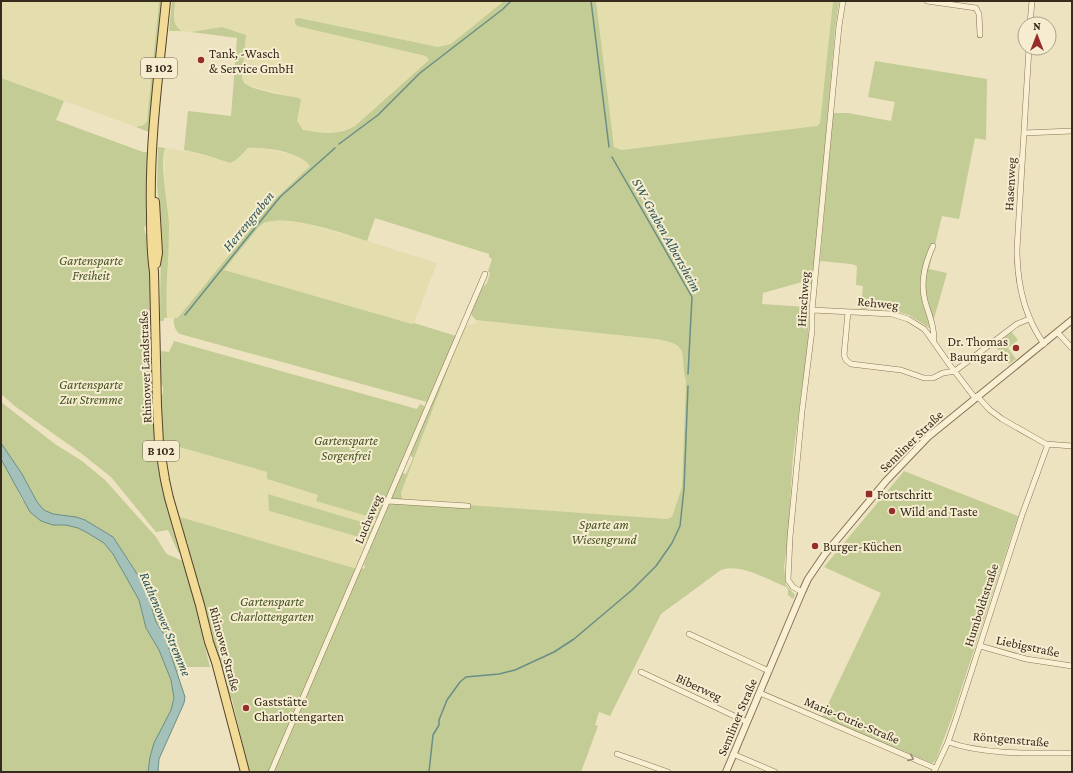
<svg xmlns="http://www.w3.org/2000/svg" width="1073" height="773" font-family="'Crimson Pro',serif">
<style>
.farmland{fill:#e4deae}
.green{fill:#c2cc94}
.water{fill:#a3c0b9;stroke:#6a8e87}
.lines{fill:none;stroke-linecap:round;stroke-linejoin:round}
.stream{stroke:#6a8e87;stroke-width:1.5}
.minor-casing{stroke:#877458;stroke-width:6}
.tertiary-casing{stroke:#877458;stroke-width:8}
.primary-casing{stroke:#55422d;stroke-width:10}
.minor{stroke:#f9f0d4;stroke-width:5}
.tertiary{stroke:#f9f0d4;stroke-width:6}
.primary{stroke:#f2db97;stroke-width:8}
.oneway{stroke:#988e78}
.poi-dot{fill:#972d28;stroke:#f6edd0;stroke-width:1.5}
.labels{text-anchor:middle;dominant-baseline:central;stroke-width:4;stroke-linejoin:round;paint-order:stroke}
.shield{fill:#f6edd0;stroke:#706553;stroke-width:1}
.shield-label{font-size:12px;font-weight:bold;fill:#372b1d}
.poi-label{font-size:13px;fill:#372b1d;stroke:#f6edd0;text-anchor:start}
.street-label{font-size:13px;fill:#372b1d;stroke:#f6edd0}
.park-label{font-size:13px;font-style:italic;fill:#455423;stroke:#f6edd0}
.water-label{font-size:14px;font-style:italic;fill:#2c5757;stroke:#f6edd0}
</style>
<rect width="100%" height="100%" fill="#eee3c0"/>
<!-- farmland -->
<path class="farmland" d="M1,1H159L147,121L144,125L136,127L1,78Z
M175,1H504L451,44L438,47L297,18L426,56L429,60L355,126L349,130L330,134L303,131L297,121L301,100L299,98L269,91L247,85L244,83L242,78L246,35L222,27L191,32L182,31L177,28L174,24Z
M596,1H833L820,123L815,127L618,150L614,147Z
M255,147L297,155L308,163L310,166L274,200L181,314L176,318H167L166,302L168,208L164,182L165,148L206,155L230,163L236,160L245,150Z
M267,221H297L367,241L437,263L414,323L412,324L224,270L260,227Z
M476,320L656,339L671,342L680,348L684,356V371L686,380L682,487L672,517L667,519L642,518L406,501L402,498L401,494L462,332L467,325L475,324Z
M164,443L267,472L272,481L318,495L317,501L377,519L375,526L268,494L273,512L369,540L357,569L180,517L168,473Z"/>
<!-- green -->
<path class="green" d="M159,1H162L149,132L136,127L144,125L147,121Z
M172,1H175C175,13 170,24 182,31H169Z
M504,1H596L614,147L621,150L817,126L820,123L833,1H839L835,30L813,284H809V280L763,293L762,304L807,307V305L809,306L808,350L807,352L793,455L788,538L784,567L786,585L795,595L793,599L788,595V589L786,587C768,580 741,563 721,570L661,614L610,716L599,712L595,725L598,726L581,772H274L361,569L365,568L364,564L388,504L468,505L667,519L672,517L682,487L686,380C679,353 692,345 656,339L476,320L472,316L471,312L483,287L487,283L490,273L488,271L492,259L489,257V254L375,218L367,241C342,233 292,215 267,222C264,222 262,225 259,227L224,270L412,324L414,323L456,336L427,402L180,334C175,331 173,323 174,318H177L181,314L274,200L310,166C302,152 262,146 248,148L236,160L230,163L206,155L184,150L188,111L231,116L237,38L191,32L222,27L246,35L242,78C243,81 244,84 247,85C261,92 284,95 299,98L301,100L297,121L303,130C322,133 338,136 355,126L429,60L426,56L297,26L295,23V19L299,18L438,47L451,44Z
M875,61L987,79L986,140L975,138L959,219L942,216L929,269L947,273L931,329L909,315L891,310L861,309L863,286L856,285L857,266L851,264L820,261L833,113H848L891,121L895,102L868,97Z
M1,78L64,101L56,120L143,152H148L149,225L144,227L145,233L149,237L151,310L147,312V316L151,317L152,351L143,355L147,358L151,359L153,361L157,456L167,508L180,553L178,552L168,530L156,532L111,477L82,454L16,407L1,394Z
M158,147L165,148C159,170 169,204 169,228C169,258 165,288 167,318H164V321H160L161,228L157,185Z
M1011,331L1018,340L1008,348L1016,359L1009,364L994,344Z
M462,332L401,493L402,498L406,501L394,500L391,498L402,473L406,474L413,458L409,454Z
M174,341L417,409L420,404L424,406L425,408L377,519L316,501L318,495L267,479V472L165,443L168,473C163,448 162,423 161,397C164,392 164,388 161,383V351L169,352Z
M1,402L55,444L82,461L105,480L156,537L164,550L167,554L183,561L200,619L203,639L210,667H188L177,672L165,636L156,622L145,586L113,537L85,520L76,517L53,514L44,510L37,502L22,474L1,443Z
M1,459L14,482L22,500L53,525H66L78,528L86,532L104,543L113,554L139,600L146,628L159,650L171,680L174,698L171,710L150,757L148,772H1Z
M904,471L1018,516L951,720L935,762L932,763L822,717L881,593L824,567Z
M268,494L375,526L369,540L273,512L269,511Z
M175,501L180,517L357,569L269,772H249L232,699L230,698L199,586L200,585L199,581L196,580L194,572L195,571L191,557L189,556L186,545L188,544L187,541L185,542L182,531L183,530L180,517H177L174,503Z"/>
<!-- water -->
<path class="water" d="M1,443L22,474L37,502L44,510L53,514L76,517L85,520L113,537L145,586L156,622L165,636L168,646L185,697L184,703L159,759L158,772H148L150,757L154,743L171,710L174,698L171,680L159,650L146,628L139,600L113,554L104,543L86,532L78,528L66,525H53L41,521L30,512L1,459Z"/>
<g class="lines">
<!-- stream -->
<path class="stream" d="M591,1L609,147
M339,144L378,115L420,73L503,9L511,1
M612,157L692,297L688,374
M185,315L280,197L335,148
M429,772L433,735L439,725V720L447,700L460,682L466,677L499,674L515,670L554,652L574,639L632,590L656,566L672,543L680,526L684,489L688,386"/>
<!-- minor casing -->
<g class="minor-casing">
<path id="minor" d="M927,1L976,8L979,14L980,35
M1030,24L1032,1
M1029,48L1017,249C1017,283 1024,316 1044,344
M1024,133L1072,131
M933,246C925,263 920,282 925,301C929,316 934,323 934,340
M812,310L892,314L908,319L924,329L928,334L949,364L975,398
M848,312L844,355L846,360L851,364L901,370L924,378H933L943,373L955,371L1017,324L1029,319
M1058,333L1072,348
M977,396L990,410L1002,419L1046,444L1072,446
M388,501L468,506
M802,592L793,587L788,580L790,537L802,411L812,330V310L839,26L843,1
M689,634L769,671
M980,646L1026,659L1072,666
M641,672L747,722
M760,693L935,768
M948,742C984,755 1034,753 1072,753
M617,754L668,772
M733,754L775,772
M271,772L485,274
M934,772L948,742L956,719L1022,515L1048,444"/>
</g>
<!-- tertiary casing -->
<g class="tertiary-casing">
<path id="tertiary" d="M726,772L802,592L808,579L825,554L886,481L928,437L1072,320"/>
</g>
<!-- primary casing -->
<g class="primary-casing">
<path id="primary" d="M166,1C159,72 149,143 151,214C151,233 151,253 154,272L157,406L159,443L165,480L169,498L200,605L209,642L216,662L245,772
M155,202L158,253L156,264"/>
</g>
<!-- minor -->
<use href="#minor" class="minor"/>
<!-- tertiary -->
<use href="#tertiary" class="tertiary"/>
<!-- primary -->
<use href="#primary" class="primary"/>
</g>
<!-- one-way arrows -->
<defs><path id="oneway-chevron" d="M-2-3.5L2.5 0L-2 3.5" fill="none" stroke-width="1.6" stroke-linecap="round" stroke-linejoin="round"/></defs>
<use class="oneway" href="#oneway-chevron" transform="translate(911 758) rotate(23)"/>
<!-- markers -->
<g class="poi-dot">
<circle cx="201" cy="60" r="4"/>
<circle cx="1016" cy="348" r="4"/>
<rect x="865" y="490" width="8" height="8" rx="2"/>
<circle cx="892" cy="511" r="4"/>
<circle cx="815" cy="546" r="4"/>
<circle cx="246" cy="708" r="4"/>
</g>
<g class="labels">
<!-- shield labels -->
<g class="shield">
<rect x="141" y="58" width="36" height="20" rx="3"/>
<rect x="143" y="441" width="36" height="20" rx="3"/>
</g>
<g class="shield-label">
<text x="159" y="68">B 102</text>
<text x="161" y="451">B 102</text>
</g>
<!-- poi labels -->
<g class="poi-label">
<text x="209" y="53">Tank, -Wasch<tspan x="209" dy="15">&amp; Service GmbH</tspan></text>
<text x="1008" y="341" text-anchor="end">Dr. Thomas<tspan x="1008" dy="15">Baumgardt</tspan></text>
<text x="877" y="494">Fortschritt</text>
<text x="900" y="511">Wild and Taste</text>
<text x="823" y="546">Burger-Küchen</text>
<text x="254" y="701">Gaststätte<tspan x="254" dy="15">Charlottengarten</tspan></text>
</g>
<!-- street labels -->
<g class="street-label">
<text transform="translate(1010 184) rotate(-87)">Hasenweg</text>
<text transform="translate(803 299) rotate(-86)">Hirschweg</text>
<text transform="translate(878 303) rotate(6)">Rehweg</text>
<text transform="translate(145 367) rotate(-92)">Rhinower Landstraße</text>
<text transform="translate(911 441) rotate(-44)">Semliner Straße</text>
<text transform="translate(368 519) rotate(-67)">Luchsweg</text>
<text transform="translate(981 605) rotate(-72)">Humboldtstraße</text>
<text transform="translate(1028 646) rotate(12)">Liebigstraße</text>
<text transform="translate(225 649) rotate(75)">Rhinower Straße</text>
<text transform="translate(699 687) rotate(25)">Biberweg</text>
<text transform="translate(737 717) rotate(-67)">Semliner Straße</text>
<text transform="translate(852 720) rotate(23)">Marie-Curie-Straße</text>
<text transform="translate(1011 739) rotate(5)">Röntgenstraße</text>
</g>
<!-- park labels -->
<g class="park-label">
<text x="91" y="260">Gartensparte<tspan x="91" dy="15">Freiheit</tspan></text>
<text x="91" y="384">Gartensparte<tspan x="91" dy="15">Zur Stremme</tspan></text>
<text x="346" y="440">Gartensparte<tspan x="346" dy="15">Sorgenfrei</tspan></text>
<text x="604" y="524">Sparte am<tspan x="604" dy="15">Wiesengrund</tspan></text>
<text x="272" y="601">Gartensparte<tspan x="272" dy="15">Charlottengarten</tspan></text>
</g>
<!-- water labels -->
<g class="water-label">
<text transform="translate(248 221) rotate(-51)">Herrengraben</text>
<text transform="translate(667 235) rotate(61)">SW-Graben Albertsheim</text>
<text transform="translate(166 624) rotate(67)">Rathenower Stremme</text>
</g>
</g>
<!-- border -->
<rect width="1073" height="773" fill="none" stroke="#372b1d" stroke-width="4"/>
<!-- north arrow -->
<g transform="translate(1037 36)"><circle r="19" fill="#f6edd0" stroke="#aa9f88"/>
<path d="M0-3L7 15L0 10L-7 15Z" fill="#972d28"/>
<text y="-6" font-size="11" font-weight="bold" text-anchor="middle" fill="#372b1d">N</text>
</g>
</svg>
